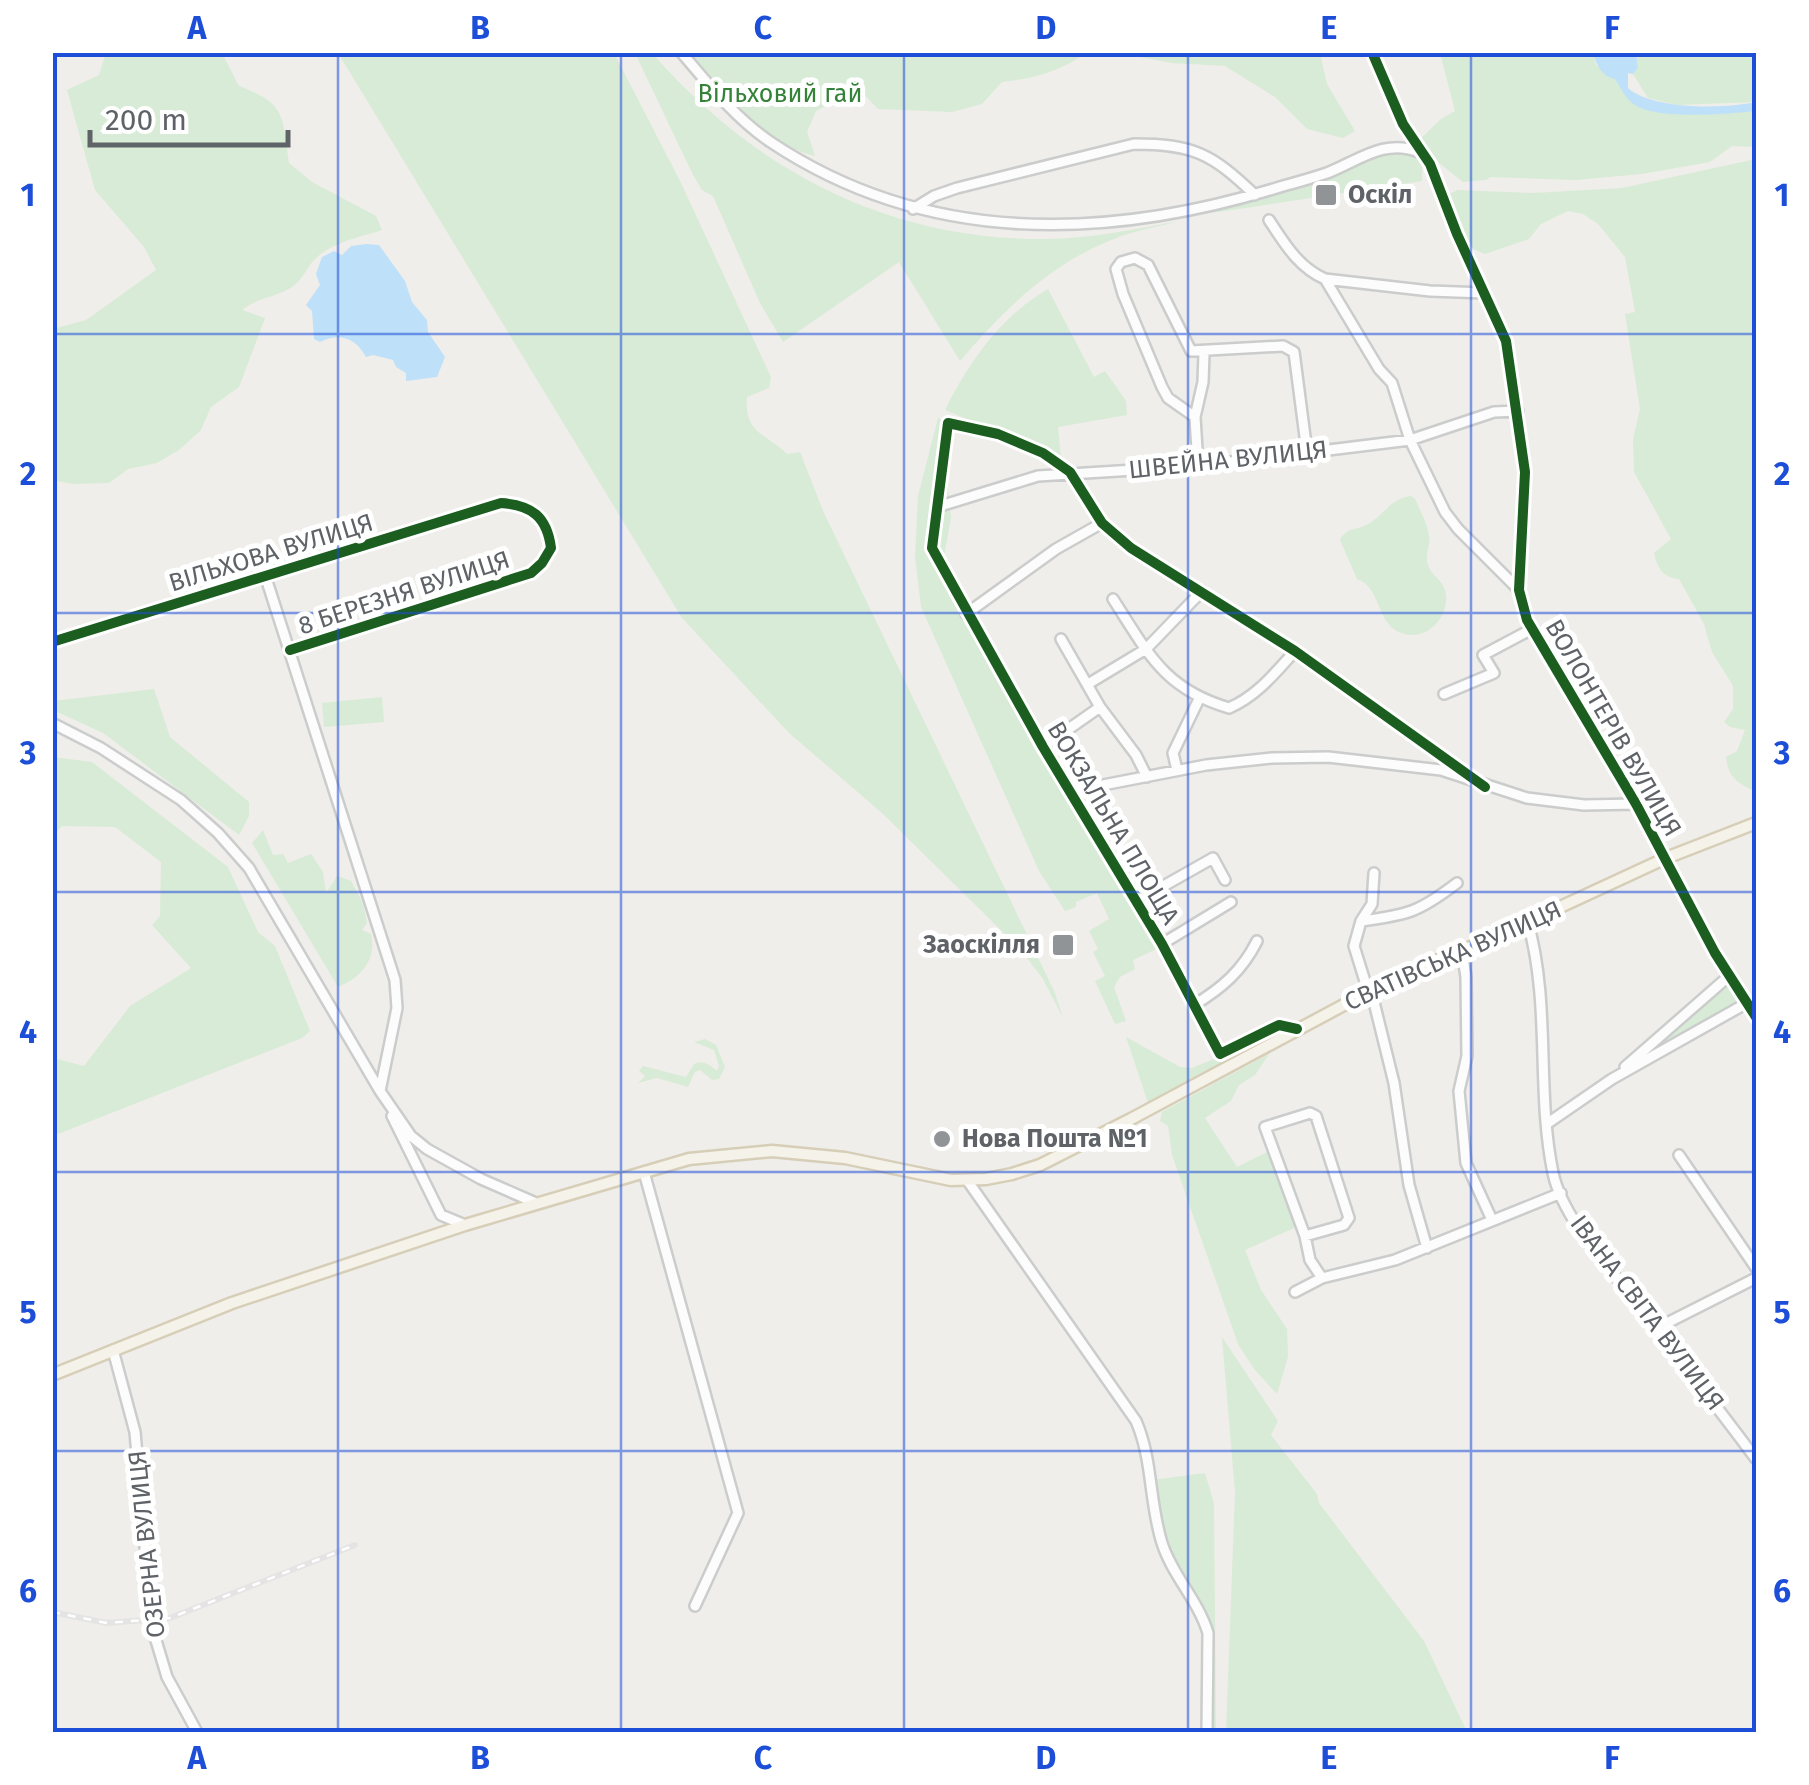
<svg xmlns="http://www.w3.org/2000/svg" width="1809" height="1785" font-family="'Fira Sans',sans-serif">
<style>
.green{fill:#d8ebd6}
.water{fill:#bfe0f9}
.lines{fill:none;stroke-linecap:round;stroke-linejoin:round}
.minor-casing{stroke:#cbcccc;stroke-width:14}
.major-casing{stroke:#d7ceb8;stroke-width:15}
.minor{stroke:#fdfcfc;stroke-width:9}
.major{stroke:#f4f2e9;stroke-width:10}
.rail-casing{stroke:#e4e4e4;stroke-width:6}
.rail{stroke:#fff;stroke-width:2.5;stroke-dasharray:8;stroke-linecap:butt}
.cycleway-casing{stroke:#fff;stroke-width:16}
.cycleway{stroke:#1b5e20;stroke-width:10}
.grid{fill:none;stroke:#1d4ed8;stroke-width:2.5;stroke-opacity:0.55}
.poi-dot{fill:#919496;stroke:#fff;stroke-width:4}
.labels{text-anchor:middle;dominant-baseline:central;stroke-width:10;stroke-linejoin:round;paint-order:stroke}
.park-label{font-size:25px;fill:#348238;stroke:#fff}
.poi-label{font-size:25px;font-weight:bold;fill:#5f6368;stroke:#fff;text-anchor:start}
.street-label{font-size:25px;fill:#5f6368;stroke:#fff}
.neatline{fill:none;stroke:#1d4ed8;stroke-width:4}
.grid-label{font-size:32px;text-anchor:middle;font-weight:bold;fill:#1d4ed8}
</style>
<rect width="100%" height="100%" fill="#efeeea"/>
<!-- green -->
<path class="green" d="M1114,52L1320,53L1327,84L1355,131L1343,138L1307,129L1275,97L1225,66L1172,63Z
M106,53H222L239,86C287,104 282,116 289,163L312,182L376,216L382,230C361,237 333,242 316,258C306,267 304,279 292,287C275,298 258,297 242,310L265,318L239,387L211,407L201,430L179,450L157,463L128,469L109,483L73,484L53,480V329L86,320L156,270L144,247L95,190L67,90L99,75Z
M338,53H614L681,183L771,377L769,388L747,397C744,433 765,433 787,454L800,452L824,513L1055,993L1063,1018L1043,979L1020,949L882,813L789,733L682,618Z
M635,53H652C754,170 887,240 1044,239C1090,239 1135,229 1180,221C1160,226 1138,230 1119,237C1053,261 1004,309 960,361L899,262L783,342L760,303L713,196L702,190L693,175Z
M688,53H1086C1059,72 1035,78 1002,82L982,104L952,112L878,109L858,88L816,111L807,132L815,156C763,144 721,92 688,53Z
M1440,53H1593L1596,65L1617,79L1653,112L1756,111V147L1732,146L1710,162L1642,174L1576,180L1490,177L1486,180L1463,182L1415,144L1441,119L1455,111Z
M1636,53H1756V102L1677,105L1648,98L1633,74L1638,66Z
M1390,149L1416,155L1422,160V181L1219,212H1180L1251,200Z
M1756,159V792C1739,784 1728,778 1726,757L1737,751L1745,730L1730,727L1724,722L1733,709V686L1712,652L1704,624L1679,579C1662,577 1658,569 1654,553L1671,539L1634,472L1633,439L1640,409L1625,314L1635,312L1625,257L1598,224L1583,214L1568,211L1541,224L1529,239L1485,254L1461,244L1449,194L1458,190L1533,193L1622,188Z
M1048,289L1094,377L1105,371L1126,401L1127,415L1058,427L1061,458L945,410C970,361 1000,317 1048,289Z
M938,418L948,423L946,470L951,518L942,567L1163,946L1133,960L1135,969L1120,977L1114,987L1126,1021L1115,1024L1095,981L1105,976L1093,952L1098,949L1089,931L1109,919L1097,893L1076,902V907L1065,911L1039,871L921,607L915,557L918,496Z
M1411,496L1415,499C1420,510 1427,523 1429,535C1431,546 1424,554 1428,565C1431,575 1442,580 1445,590C1452,617 1425,644 1399,632C1377,623 1380,586 1357,579L1340,540C1348,526 1356,531 1368,524C1386,514 1389,499 1411,496Z
M154,689L170,737L249,802V816L239,835L103,733L53,710V701Z
M382,697L384,722L324,727L322,703Z
M53,757L92,762L228,867L258,932L275,946L310,1031L302,1038L53,1136V1058L84,1066L130,1006L191,968L152,925L160,916L161,862L115,827L62,826L53,835Z
M263,830L273,855L283,854L288,863L311,854L323,872L326,893L337,876L351,881L363,903L367,923L362,930L371,934C377,959 362,977 338,987L252,843Z
M1729,976L1747,1003L1612,1079Z
M1271,1035L1276,1036L1149,1106L1126,1037L1180,1067L1192,1068Z
M705,1039L716,1045L725,1067L719,1079L712,1080L700,1070L695,1072L688,1087L657,1078L638,1083L645,1076L639,1071L643,1066L686,1077L694,1064C704,1060 710,1065 717,1071L719,1066L714,1050L694,1042Z
M1269,1054L1255,1075L1239,1085L1231,1101L1205,1118L1237,1167L1271,1150L1301,1225L1245,1250L1261,1290L1287,1329L1288,1357L1277,1394L1254,1369L1238,1344L1172,1155L1168,1126L1160,1121L1162,1112Z
M1222,1337L1278,1421L1271,1435L1317,1494L1319,1503L1424,1641L1467,1732H1226L1235,1493Z
M1205,1473L1214,1503L1216,1732H1207L1208,1633L1164,1547L1152,1480Z"/>
<!-- water -->
<path class="water" d="M1593,53H1636L1638,68L1633,74L1628,73V88C1653,110 1724,109 1756,102V111C1729,114 1657,120 1635,105C1625,99 1621,88 1615,79C1602,77 1596,64 1593,53Z
M366,244L379,245L405,281L412,302L427,320L428,332L445,357L437,377L406,381V373L396,367L393,360L373,355L366,357C356,338 339,332 320,342L314,339L312,311L306,305L320,285L316,274L322,257L334,251L342,255L351,246Z"/>
<g class="lines">
<!-- minor casing -->
<g class="minor-casing">
<path id="minor" d="M681,52C708,84 737,120 772,143C929,247 1110,240 1283,186C1298,182 1312,178 1327,173C1358,161 1384,138 1419,152
M1372,52L1403,124L1430,164L1457,234L1506,341L1525,472L1519,590L1527,620L1636,804L1715,953L1756,1017
M913,209L934,196L957,188L1134,144C1194,144 1212,154 1255,195
M1269,220C1285,244 1298,267 1325,279L1379,369L1392,383L1410,440L1445,512L1458,529L1519,590
M1325,279L1430,291L1485,293
M1195,417L1168,398L1162,387L1123,294L1116,269L1121,262L1135,258L1148,265L1191,351L1283,346L1294,352L1307,452
M1198,466L1195,417L1203,382L1204,353
M937,507L1038,476L1198,466L1410,440L1494,412L1518,411
M265,575L395,980L397,1008L380,1091
M1113,599C1148,653 1164,689 1229,708C1257,696 1275,673 1295,651
M966,614L1056,549L1102,523
M1061,639L1100,707L1136,755L1147,777
M52,642L501,503C532,505 547,517 551,548L542,563L531,573L290,650
M1088,684L1146,649L1202,591
M1444,694L1494,673L1483,655L1532,629
M52,723L101,748L181,800L218,833L249,868L380,1091L411,1136L427,1149L481,1179L536,1203
M1043,747L1100,707
M1177,770L1173,753L1199,699
M1072,791L1206,765L1272,758L1328,757L1441,770L1527,798L1584,805L1636,804
M1137,901L1213,858L1225,880
M1361,921C1408,915 1419,912 1457,883
M1528,923C1551,1005 1536,1091 1553,1173C1563,1220 1612,1270 1640,1307C1679,1358 1718,1408 1756,1459
M1162,944L1231,902
M1462,951L1466,977L1467,1056L1459,1091L1466,1163L1492,1220
M1371,990L1394,1083L1409,1185L1427,1248
M1368,991L1354,946L1361,921L1372,904L1374,873
M1194,1005C1222,988 1242,971 1257,941
M1297,1029L1279,1025L1220,1054L1162,944L1043,747L932,548L948,423L998,434L1043,453L1070,472L1102,523L1131,548L1295,651L1485,787
M1625,1067L1729,976
M392,1116L441,1215L465,1225
M1548,1123L1612,1079L1747,1003
M1679,1155L1756,1268
M644,1172L738,1513L695,1606
M967,1180L1136,1421C1153,1460 1149,1502 1162,1543C1172,1575 1198,1600 1208,1633L1207,1732
M1305,1236L1344,1225L1349,1218L1316,1116L1310,1113L1265,1127L1305,1236L1310,1260L1322,1278
M1295,1292L1322,1278L1395,1260L1561,1193
M1657,1328L1756,1278
M113,1350L135,1432L152,1627L167,1677L197,1732"/>
</g>
<!-- major casing -->
<g class="major-casing">
<path id="major" d="M52,1375L232,1303L465,1225L689,1159L772,1151L845,1158L951,1180L986,1179L1012,1174L1040,1165L1131,1119L1396,977L1491,939L1666,858L1756,823"/>
</g>
<!-- minor -->
<use href="#minor" class="minor"/>
<!-- major -->
<use href="#major" class="major"/>
<!-- rail casing -->
<g class="rail-casing">
<path id="rail" d="M52,1612L107,1623L170,1618L355,1545"/>
</g>
<!-- rail -->
<use href="#rail" class="rail"/>
<!-- cycleway casing -->
<g class="cycleway-casing">
<path id="cycleway" d="M1372,52L1403,124L1430,164L1457,234L1506,341L1525,472L1519,590L1527,620L1636,804L1715,953L1756,1017
M52,642L501,503C532,505 547,517 551,548L542,563L531,573L290,650
M1297,1029L1279,1025L1220,1054L1162,944L1043,747L932,548L948,423L998,434L1043,453L1070,472L1102,523L1131,548L1295,651L1485,787"/>
</g>
<!-- cycleway -->
<use href="#cycleway" class="cycleway"/>
</g>
<!-- grid -->
<path class="grid" d="M338,52V1732M621,52V1732M904,52V1732M1188,52V1732M1471,52V1732M52,334H1756M52,613H1756M52,892H1756M52,1172H1756M52,1451H1756"/>
<!-- markers -->
<g class="poi-dot">
<rect x="1314" y="183" width="24" height="24" rx="5"/>
<rect x="1051" y="933" width="24" height="24" rx="5"/>
<circle cx="942" cy="1139" r="10"/>
</g>
<g class="labels">
<!-- park labels -->
<g class="park-label">
<text x="780" y="94">Вільховий гай</text>
</g>
<!-- poi labels -->
<g class="poi-label">
<text x="1348" y="195">Оскіл</text>
<text x="1040" y="945" text-anchor="end">Заоскiлля</text>
<text x="962" y="1139">Нова Пошта №1</text>
</g>
<!-- street labels -->
<g class="street-label">
<text transform="translate(1228 460) rotate(-6)">ШВЕЙНА ВУЛИЦЯ</text>
<text transform="translate(271 553) rotate(-17)">ВІЛЬХОВА ВУЛИЦЯ</text>
<text transform="translate(404 593) rotate(-18)">8 БЕРЕЗНЯ ВУЛИЦЯ</text>
<text transform="translate(1613 728) rotate(60)">ВОЛОНТЕРІВ ВУЛИЦЯ</text>
<text transform="translate(1113 823) rotate(59)">ВОКЗАЛЬНА ПЛОЩА</text>
<text transform="translate(1453 956) rotate(-24)">СВАТІВСЬКА ВУЛИЦЯ</text>
<text transform="translate(1647 1313) rotate(53)">ІВАНА СВІТА ВУЛИЦЯ</text>
<text transform="translate(147 1544) rotate(-96)">ОЗЕРНА ВУЛИЦЯ</text>
</g>
</g>
<!-- border -->
<rect width="1809" height="1785" fill="none" stroke="#ffffff" stroke-width="110"/>
<!-- scale -->
<path d="M90 130v15h198v-15" fill="none" stroke="#5f6368" stroke-width="5"/>
<text x="105" y="130" font-size="30" fill="#5f6368" stroke="#ffffff" stroke-width="8" paint-order="stroke">200 m</text>
<rect x="55" y="55" width="1699" height="1675" class="neatline"/>
<g class="grid-label">
<text x="197" y="39">A</text>
<text x="480" y="39">B</text>
<text x="763" y="39">C</text>
<text x="1046" y="39">D</text>
<text x="1329" y="39">E</text>
<text x="1612" y="39">F</text>
<text x="28" y="206">1</text>
<text x="1782" y="206">1</text>
<text x="28" y="485">2</text>
<text x="1782" y="485">2</text>
<text x="28" y="764">3</text>
<text x="1782" y="764">3</text>
<text x="28" y="1043">4</text>
<text x="1782" y="1043">4</text>
<text x="28" y="1323">5</text>
<text x="1782" y="1323">5</text>
<text x="28" y="1602">6</text>
<text x="1782" y="1602">6</text>
<text x="197" y="1769">A</text>
<text x="480" y="1769">B</text>
<text x="763" y="1769">C</text>
<text x="1046" y="1769">D</text>
<text x="1329" y="1769">E</text>
<text x="1612" y="1769">F</text>
</g>
</svg>
